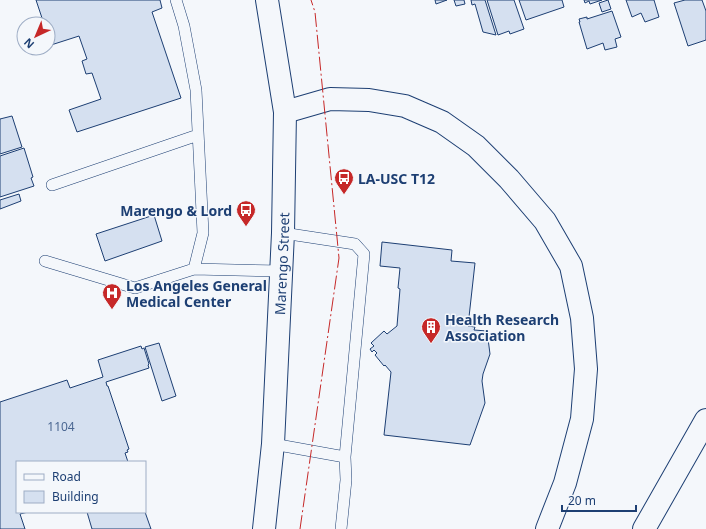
<svg xmlns="http://www.w3.org/2000/svg" width="706" height="529" font-family="'Noto Sans',sans-serif">
<style>
.building{fill:#d5e0f0;stroke:#1d3f73}
.lines{fill:none;stroke-linecap:round;stroke-linejoin:round}
.service-casing{stroke:#1d3f73;stroke-width:12}
.primary-casing{stroke:#1d3f73;stroke-width:24}
.motorway-casing{stroke:#1d3f73;stroke-width:24}
.service{stroke:#f4f7fb;stroke-width:11}
.primary{stroke:#f4f7fb;stroke-width:22}
.motorway{stroke:#f4f7fb;stroke-width:22}
.power{stroke:#c62828;stroke-width:1;stroke-dasharray:14 3 2 3;stroke-linecap:butt}
.labels{text-anchor:middle;dominant-baseline:central;stroke-width:3;stroke-linejoin:round;paint-order:stroke}
.number-label{font-size:12px;fill:#4b6792}
.poi-label{font-size:14px;font-weight:bold;fill:#1d3f73;stroke:#f4f7fb;text-anchor:start}
.street-label{font-size:14px;fill:#1d3f73;stroke:#f4f7fb}
</style>
<rect width="100%" height="100%" fill="#f4f7fb"/>
<!-- building -->
<path class="building" d="M36,0H160L162,8L152,12L181,98L77,132L69,110L101,99L92,73L86,74L82,61L87,59L79,36L51,45L48,36V24H44Z
M435,0H447L436,4Z
M454,0H464L465,4L456,6Z
M471,0H485L496,35L483,32L475,4L472,5Z
M487,0H514L524,29L510,34L509,31L498,35Z
M519,0H562L564,7L526,20Z
M584,0H602L590,4L589,1L585,3Z
M608,0L611,9L602,12L599,3Z
M626,0H654L659,17L645,22L641,13L632,17Z
M685,0H702L706,11V40L688,46L674,3Z
M612,11L621,37L615,39L617,47L605,50L603,43L587,49L579,22H580L579,19L587,17V19Z
M12,116L22,147L0,154V119Z
M24,148L33,177L31,178L34,186L0,197V156Z
M19,194L21,201L0,209V200Z
M154,215L162,241L105,261L96,234Z
M382,242L452,250L451,261L475,263L468,326L475,327L474,330L487,331L490,354L483,374L482,381L485,403L470,445L384,435L391,372L385,365L384,366L375,355L377,353L374,350L372,352L370,349L374,346L371,343L384,331L387,334L397,326L400,289L398,288L400,268L380,266Z
M159,343L176,396L162,401L145,347Z
M141,346L142,349L144,348L149,364L148,365L149,368L106,382L107,386H108L129,449L127,450L128,452L125,453L128,462H17V512H28L20,514L25,529H0V402L67,380L70,388L103,377L98,360Z
M87,512H145L151,529H92Z"/>
<g class="lines">
<!-- service casing -->
<g class="service-casing">
<path id="service" d="M176,0L184,26L196,90L203,233L194,269L281,271
M52,185L198,135
M283,233L355,244L364,254L345,457L346,480L341,529
M45,261L135,288L194,269
M273,444L345,457"/>
</g>
<!-- primary casing -->
<g class="primary-casing">
<g id="primary">
<path id="s1" d="M264,529L273,444L283,233L285,112L267,0"/>
</g>
</g>
<!-- motorway casing -->
<g class="motorway-casing">
<path id="motorway" d="M285,112L330,99L369,100L405,106L442,122L476,146L509,179L545,221L571,266L582,318L586,369L582,419L565,483L547,529
M644,529L706,420"/>
</g>
<!-- service -->
<use href="#service" class="service"/>
<!-- primary -->
<use href="#primary" class="primary"/>
<!-- motorway -->
<use href="#motorway" class="motorway"/>
<!-- power -->
<path class="power" d="M300,529L339,258L315,12L311,0"/>
</g>
<!-- icons -->
<defs>
<g id="bus-pin" transform="scale(1)"><path d="M0 17L-7.5 6A9.5 9.5 0 1 1 7.5 6Z" fill="#c62828" stroke="#f4f7fb"/><path d="M-5-6H5V4H4V6H2V4H-2V6H-4V4H-5ZM-3.5-4V0h7V-4ZM-3.5 1.2v1.5H-2V1.2ZM2 1.2v1.5H3.5V1.2Z" fill="#fff"/></g>
<g id="hospital-pin" transform="scale(1)"><path d="M0 17L-7.5 6A9.5 9.5 0 1 1 7.5 6Z" fill="#c62828" stroke="#f4f7fb"/><path d="M-5-5h3v3.5h4V-5h3V5h-3V1.5h-4V5h-3Z" fill="#fff"/></g>
<g id="building-pin" transform="scale(1)"><path d="M0 17L-7.5 6A9.5 9.5 0 1 1 7.5 6Z" fill="#c62828" stroke="#f4f7fb"/><path d="M-4-6H4V6H1V3H-1V6H-4ZM-2.5-4.3h1.7v1.8h-1.7ZM.8-4.3h1.7v1.8H.8ZM-2.5-1h1.7V.8h-1.7ZM.8-1h1.7V.8H.8Z" fill="#fff"/></g>
</defs>
<g fill-rule="evenodd">
<use href="#bus-pin" x="344" y="178"/>
<use href="#bus-pin" x="246" y="210"/>
<use href="#hospital-pin" x="112" y="293"/>
<use href="#building-pin" x="431" y="327"/>
</g>
<g class="labels">
<!-- number labels -->
<g class="number-label">
<text x="61" y="426">1104</text>
</g>
<!-- poi labels -->
<g class="poi-label">
<text x="358" y="178">LA-USC T12</text>
<text x="232" y="210" text-anchor="end">Marengo &amp; Lord</text>
<text x="126" y="285">Los Angeles General<tspan x="126" dy="16">Medical Center</tspan></text>
<text x="445" y="319">Health Research<tspan x="445" dy="16">Association</tspan></text>
</g>
<!-- street labels -->
<g class="street-label">
<text stroke="none"><textPath href="#s1" startOffset="266">Marengo Street</textPath></text>
</g>
</g>
<!-- legend -->
<rect x="16" y="461" width="130" height="52" fill="#f4f7fb" stroke="#9eadc5"/>
<rect x="24" y="474" width="20" height="6" fill="#f4f7fb" stroke="#9eadc5"/>
<text x="52" y="481" font-size="12" fill="#1d3f73">Road</text>
<rect x="24" y="491" width="20" height="12" fill="#d5e0f0" stroke="#9eadc5"/>
<text x="52" y="501" font-size="12" fill="#1d3f73">Building</text>
<!-- north arrow -->
<g transform="translate(36 36) rotate(224)"><circle r="19" fill="#f4f7fb" stroke="#9eadc5"/>
<path d="M0-3L7 15L0 10L-7 15Z" fill="#c62828"/>
<text y="-6" font-size="11" font-weight="bold" text-anchor="middle" fill="#1d3f73">N</text>
</g>
<!-- scale -->
<path d="M562 505v6h74v-6" fill="none" stroke="#1d3f73" stroke-width="2"/>
<text x="568" y="505" font-size="12" fill="#1d3f73" stroke="#f4f7fb" stroke-width="3" paint-order="stroke">20 m</text>
</svg>
